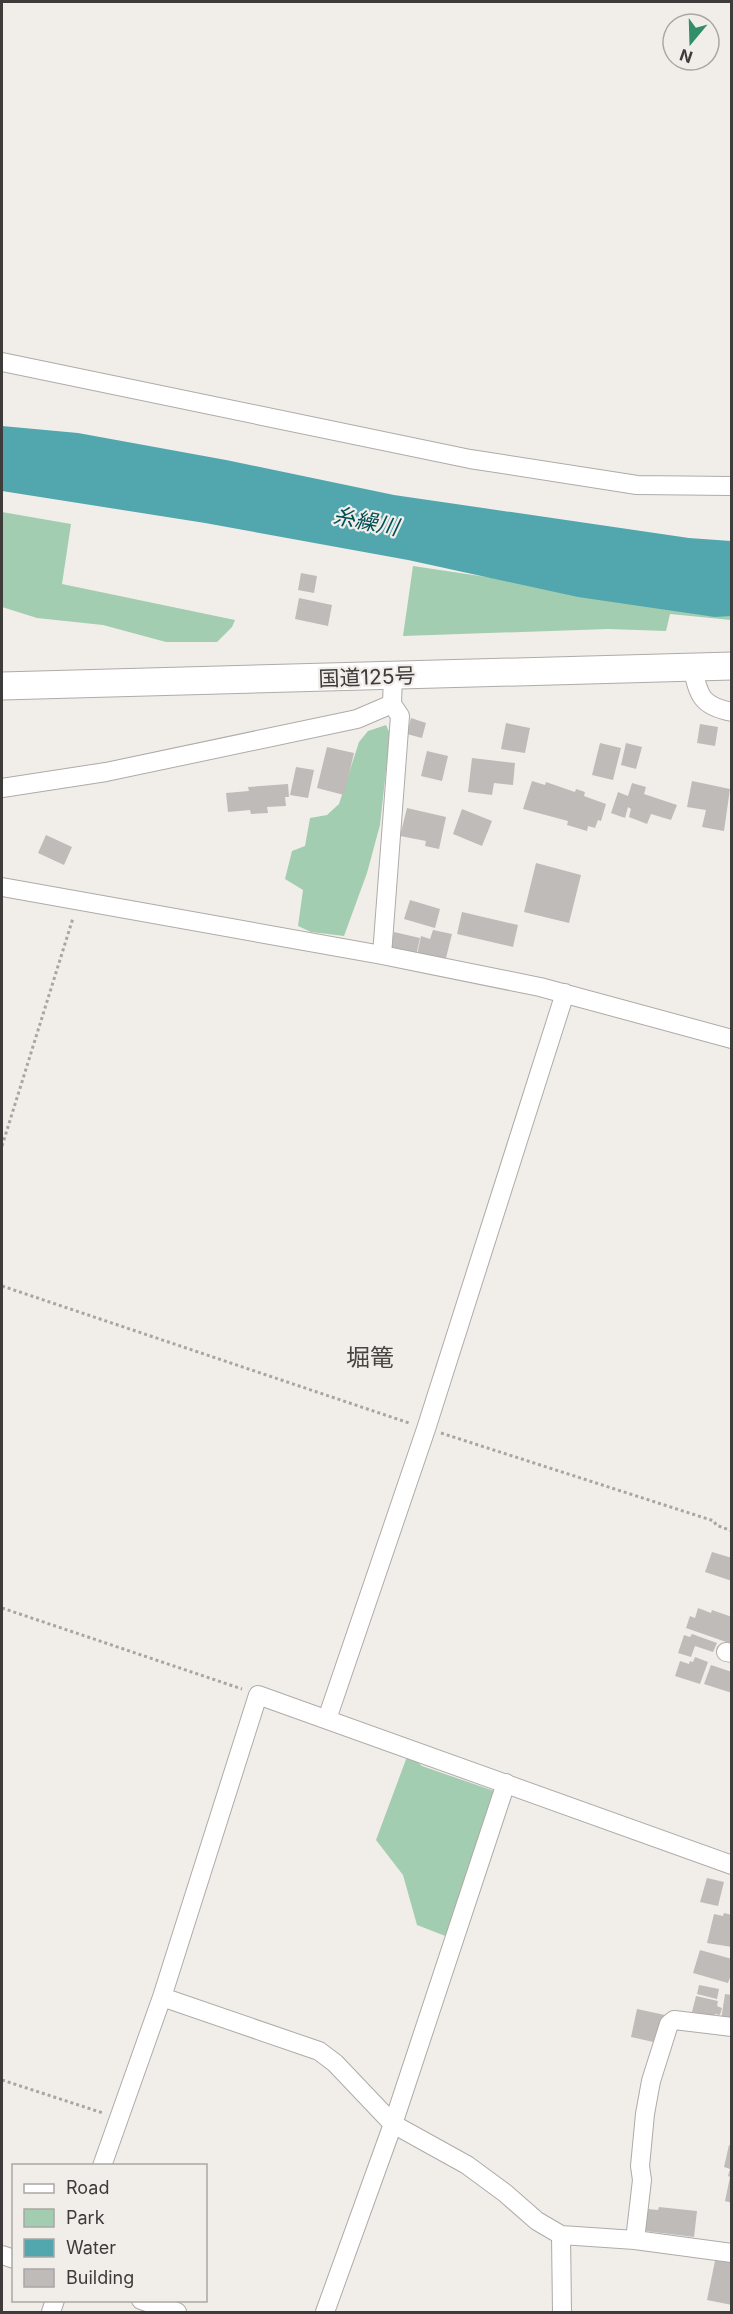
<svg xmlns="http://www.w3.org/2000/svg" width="733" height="2314" font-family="Inter,'Noto Sans JP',sans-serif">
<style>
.green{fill:#a3cdb0}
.water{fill:#52a7ae}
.building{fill:#bfbbb8}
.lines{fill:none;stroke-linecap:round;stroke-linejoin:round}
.minor-casing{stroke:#aeaba8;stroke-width:20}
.highway-casing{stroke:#aeaba8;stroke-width:29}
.path{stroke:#a8a6a3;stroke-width:3;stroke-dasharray:3 3;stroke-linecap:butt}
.minor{stroke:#fff;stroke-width:18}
.highway{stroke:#fff;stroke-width:27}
.labels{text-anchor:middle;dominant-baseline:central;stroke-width:4.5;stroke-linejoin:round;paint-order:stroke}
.street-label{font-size:21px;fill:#3d3c3b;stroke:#f1eeea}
.water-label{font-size:22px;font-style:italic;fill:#005055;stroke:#f1eeea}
.quarter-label{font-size:24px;fill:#474542;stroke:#f1eeea}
</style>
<rect width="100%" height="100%" fill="#f1eeea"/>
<!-- green -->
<path class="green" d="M2,512L71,524L62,584L235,620L232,627L217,642H166L103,625L37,618L2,607Z
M413,566L560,588L731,607V620L670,614L666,631L608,629L403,636Z
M386,725L390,734L380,825L367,873L344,936L311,932L298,926L303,890L285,879L292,851L305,846L310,818L327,815L339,804L359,742L368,731Z
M408,1754L422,1766L497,1792L448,1937L417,1925L403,1875L376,1840Z"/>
<!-- water -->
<path class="water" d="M2,426L78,433L226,460L394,495L689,538L731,541V616L715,617L578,597L408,560L205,523L2,491Z"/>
<!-- building -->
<path class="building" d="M301,573L317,576L314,593L298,590Z
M299,598L332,605L328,626L295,619Z
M411,718L426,723L422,738L407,734Z
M506,723L530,728L525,753L501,749Z
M700,724L718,727L715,746L697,743Z
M600,743L621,748L613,780L592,775Z
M626,743L642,747L636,769L621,765Z
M327,747L354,753L344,795L317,788Z
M427,751L448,756L442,781L421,776Z
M472,758L515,763L513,785L494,783L492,795L468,792Z
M296,767L314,770L308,798L290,795Z
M532,781L545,785L546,782L575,792L576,789L585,792L584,796L606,804L601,821L598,820L595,828L588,826L587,831L567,825L568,821L523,809Z
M692,781L730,789L724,831L702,827L706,810L687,807Z
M632,783L646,787L644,794L677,805L671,820L651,814L647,824L629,817L631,809L628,807L625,818L611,813L618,792L628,796Z
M288,784L289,797H285L286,806L267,807L268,813L251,814L250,810L228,812L226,793L249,791L248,787Z
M407,808L446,817L439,849L425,846L426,841L400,836Z
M462,809L492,821L482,846L453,834Z
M46,835L72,847L64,865L38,853Z
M536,863L581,875L569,923L524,912Z
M410,900L440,909L435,928L404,919Z
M462,912L518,925L513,947L457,934Z
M433,930L452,934L445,962L417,955L421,936L430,939Z
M394,932L420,938L416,956L390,950Z
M712,1552L732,1558V1581L705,1572Z
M698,1608L711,1613L712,1610L732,1617V1644L686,1628L690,1616L695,1618Z
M692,1634L717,1643L713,1652L695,1646L691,1657L678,1653L684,1635L690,1637Z
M695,1657L708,1662L700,1684L675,1676L680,1661L689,1664L690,1661L693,1662Z
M711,1665L732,1672V1693L704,1684Z
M707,1878L724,1882L718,1906L700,1902Z
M724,1913L732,1915V1947L707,1943L714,1914L723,1916Z
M700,1950L732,1959V1972L728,1983L693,1973Z
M699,1985L719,1989L717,1999L697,1994Z
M725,1994L732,1995V2021L721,2020Z
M696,1996L718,2001L717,2006L722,2008L720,2015L715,2014L714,2017L692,2012Z
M637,2009L665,2015L658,2043L631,2037Z
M729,2145L732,2146V2203L725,2201L730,2177L728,2176L730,2169L724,2167Z
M659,2207L697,2211L694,2237L645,2231L648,2209L658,2210Z
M716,2256L732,2260V2305L707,2300Z"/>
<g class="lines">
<!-- minor casing -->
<g class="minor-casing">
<path id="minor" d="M2,362L470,459L637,485L732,486
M692,667C699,696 701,706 732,712
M2,788L106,772L357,719L392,704L393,676
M2,887L382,955L540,987L732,1039
M382,955L400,716L392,704
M726,1652L732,1653
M327,1719L426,1429L565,993
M162,1997L319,2051L335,2063L393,2124L467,2165L505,2193L537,2221L561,2235L635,2240L732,2253
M102,2166L162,1997L258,1695L732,1865
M561,2235L562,2312
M635,2240L642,2180L640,2166L645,2114L651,2081L669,2024L674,2020L732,2027
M2,2255L14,2259
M141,2300L177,2312
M51,2312L55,2300
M325,2312L393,2124L506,1783"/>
</g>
<!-- highway casing -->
<g class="highway-casing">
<path id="highway" d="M2,686L732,666"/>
</g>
<!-- path -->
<path class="path" d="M2,1146L73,918
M2,1286L409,1423
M441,1433L714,1521L716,1525L732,1531
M2,1608L242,1689
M2,2080L103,2113"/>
<!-- minor -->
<use href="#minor" class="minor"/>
<!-- highway -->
<use href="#highway" class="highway"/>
</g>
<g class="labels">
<!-- street labels -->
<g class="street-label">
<text transform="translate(367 677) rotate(-2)">国道125号</text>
</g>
<!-- water labels -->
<g class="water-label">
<text transform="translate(366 521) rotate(11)">糸繰川</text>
</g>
<!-- quarter labels -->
<g class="quarter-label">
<text x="370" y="1357">堀篭</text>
</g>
</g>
<!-- border -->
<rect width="733" height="2314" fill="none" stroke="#3d3c3b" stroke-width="6"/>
<!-- legend -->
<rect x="12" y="2164" width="195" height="138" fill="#f1eeea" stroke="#a9a7a4" stroke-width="1.5"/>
<rect x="24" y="2184" width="30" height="9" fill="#ffffff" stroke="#a9a7a4" stroke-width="1.5"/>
<text x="66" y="2194" font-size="18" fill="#3d3c3b">Road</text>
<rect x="24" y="2209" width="30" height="18" fill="#a3cdb0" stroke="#a9a7a4" stroke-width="1.5"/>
<text x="66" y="2224" font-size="18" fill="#3d3c3b">Park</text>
<rect x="24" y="2239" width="30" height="18" fill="#52a7ae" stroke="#a9a7a4" stroke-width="1.5"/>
<text x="66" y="2254" font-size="18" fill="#3d3c3b">Water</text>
<rect x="24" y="2269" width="30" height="18" fill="#bfbbb8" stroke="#a9a7a4" stroke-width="1.5"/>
<text x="66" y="2284" font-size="18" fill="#3d3c3b">Building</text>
<!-- north arrow -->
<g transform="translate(691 42) rotate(199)"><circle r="28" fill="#f1eeea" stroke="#a9a7a4" stroke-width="1.5"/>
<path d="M0-4.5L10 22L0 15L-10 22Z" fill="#328e66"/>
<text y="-9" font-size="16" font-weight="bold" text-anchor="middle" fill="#3d3c3b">N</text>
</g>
</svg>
